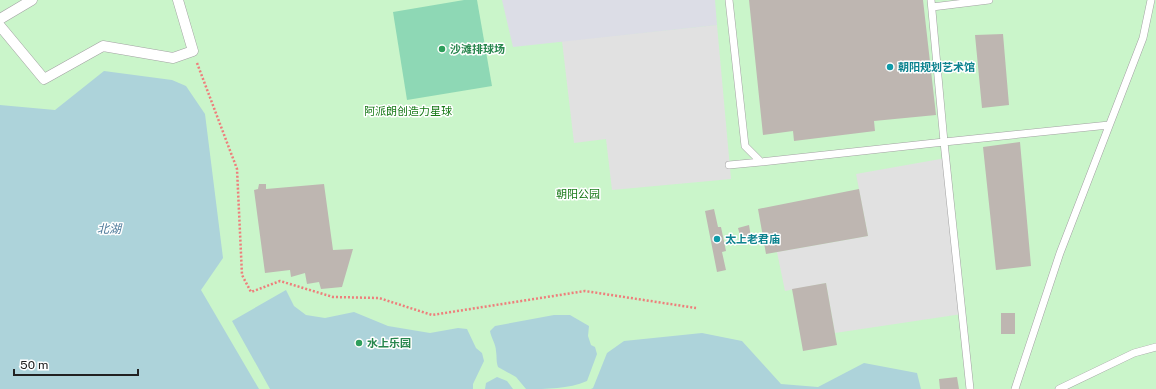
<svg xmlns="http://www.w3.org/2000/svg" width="1156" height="389" font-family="'Public Sans','Noto Sans SC',sans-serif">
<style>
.park{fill:#caf5ca}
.pitch{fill:#8ed8b5}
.parking{fill:#e1e1e1}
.plaza{fill:#dcdde6}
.water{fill:#add3da}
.building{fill:#beb6b1}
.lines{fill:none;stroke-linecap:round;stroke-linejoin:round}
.service-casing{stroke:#a2a2a2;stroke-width:8}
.pedestrian-casing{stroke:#a2a2a2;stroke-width:11}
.path{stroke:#ee7e7b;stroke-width:2.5;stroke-dasharray:2 2;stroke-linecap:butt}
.service{stroke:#fff;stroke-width:7}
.pedestrian{stroke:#fff;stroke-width:10}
.leisure-dot{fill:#2e9e5b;stroke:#fff;stroke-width:1.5}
.culture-dot{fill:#0f9aa8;stroke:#fff;stroke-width:1.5}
.labels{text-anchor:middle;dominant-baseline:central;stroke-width:3;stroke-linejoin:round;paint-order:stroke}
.leisure-label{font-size:11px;font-weight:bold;fill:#27864d;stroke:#fff;text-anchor:start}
.culture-label{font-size:11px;font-weight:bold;fill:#0d838f;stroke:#fff;text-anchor:start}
.park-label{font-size:11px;fill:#167816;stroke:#fff}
.water-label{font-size:12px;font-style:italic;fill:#4e7a9a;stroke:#fff}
</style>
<rect width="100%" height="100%" fill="#f0ede8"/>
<!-- park -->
<path class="park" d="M0,0H1156V389H0Z"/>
<!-- pitch -->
<path class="pitch" d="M464,0H477L492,86L407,100L393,12Z"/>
<!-- parking -->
<path class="parking" d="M717,25L731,179L612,190L606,139L574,143L562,41Z
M946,158L962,314L835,333L826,283L785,291L777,252L868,236L856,174Z"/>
<!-- plaza -->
<path class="plaza" d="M502,0H715L717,25L513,47Z"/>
<!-- water -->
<path class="water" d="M104,71L172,80L186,86L205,114L223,258L201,290L259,389H0V105L55,110Z
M286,290L294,306L306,315L325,318L354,312L388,326L430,333L458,328L467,329L476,348L482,353L484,361L473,384V389H270L232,321Z
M554,315H570L589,326L588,336L591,345L595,347L597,354L587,381C568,389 547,389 526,389L516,377L498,367C496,361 497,357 496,351C496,344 491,338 490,331L495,326Z
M702,333L742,341L781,384L818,387L864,363L917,373L921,389H591L593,388L607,353L624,341Z
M497,377L507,381L513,389H485L486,383Z"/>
<!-- building -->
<path class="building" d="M749,0H923L936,115L874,121L875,131L794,141L793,131L763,135Z
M1003,34L1009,105L982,108L975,35Z
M1020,142L1031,266L996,270L983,147Z
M259,184H266V189L324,184L333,250L353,249L342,287L321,289L319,282L307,284L305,273L291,277L290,270L265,273L254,190L258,189Z
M859,189L868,236L766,254L758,209Z
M714,209L718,227H721L726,251L722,252L726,270L717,272L705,211Z
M749,225L752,243H742L738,228Z
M826,283L837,345L803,351L792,289Z
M1001,313H1015V334H1001Z
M957,377L959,389H940L939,379Z"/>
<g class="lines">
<!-- service casing -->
<g class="service-casing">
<path id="service" d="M729,0L745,146L761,162L944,142L931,0
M932,7L989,0
M729,165L761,162
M970,389L944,142L1109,125
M1015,389L1060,253L1143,38L1151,0
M1059,389L1134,353L1156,347"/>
</g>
<!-- pedestrian casing -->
<g class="pedestrian-casing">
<path id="pedestrian" d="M0,19L32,0
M0,26L44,79L103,46L173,58L193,51L178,0"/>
</g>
<!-- path -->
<path class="path" d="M197,63L237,169L242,275L251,292L280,281L333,297L379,298L432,315L585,291L696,308"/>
<!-- service -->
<use href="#service" class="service"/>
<!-- pedestrian -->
<use href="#pedestrian" class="pedestrian"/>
</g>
<!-- markers -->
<g class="leisure-dot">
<circle cx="442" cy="49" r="4"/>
<circle cx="359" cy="343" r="4"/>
</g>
<g class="culture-dot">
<circle cx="890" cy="67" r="4"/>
<circle cx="717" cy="239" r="4"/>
</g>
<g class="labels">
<!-- leisure labels -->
<g class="leisure-label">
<text x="450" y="49">沙滩排球场</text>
<text x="367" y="343">水上乐园</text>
</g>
<!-- culture labels -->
<g class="culture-label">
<text x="898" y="67">朝阳规划艺术馆</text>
<text x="725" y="239">太上老君庙</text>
</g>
<!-- park labels -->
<g class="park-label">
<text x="408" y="111">阿派朗创造力星球</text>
<text x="578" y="194">朝阳公园</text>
</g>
<!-- water labels -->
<g class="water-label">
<text x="109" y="229">北湖</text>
</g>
</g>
<!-- scale -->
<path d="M14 369v6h124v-6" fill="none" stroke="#212121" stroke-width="2"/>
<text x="20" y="369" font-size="12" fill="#212121" stroke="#ffffff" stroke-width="3" paint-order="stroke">50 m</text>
</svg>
